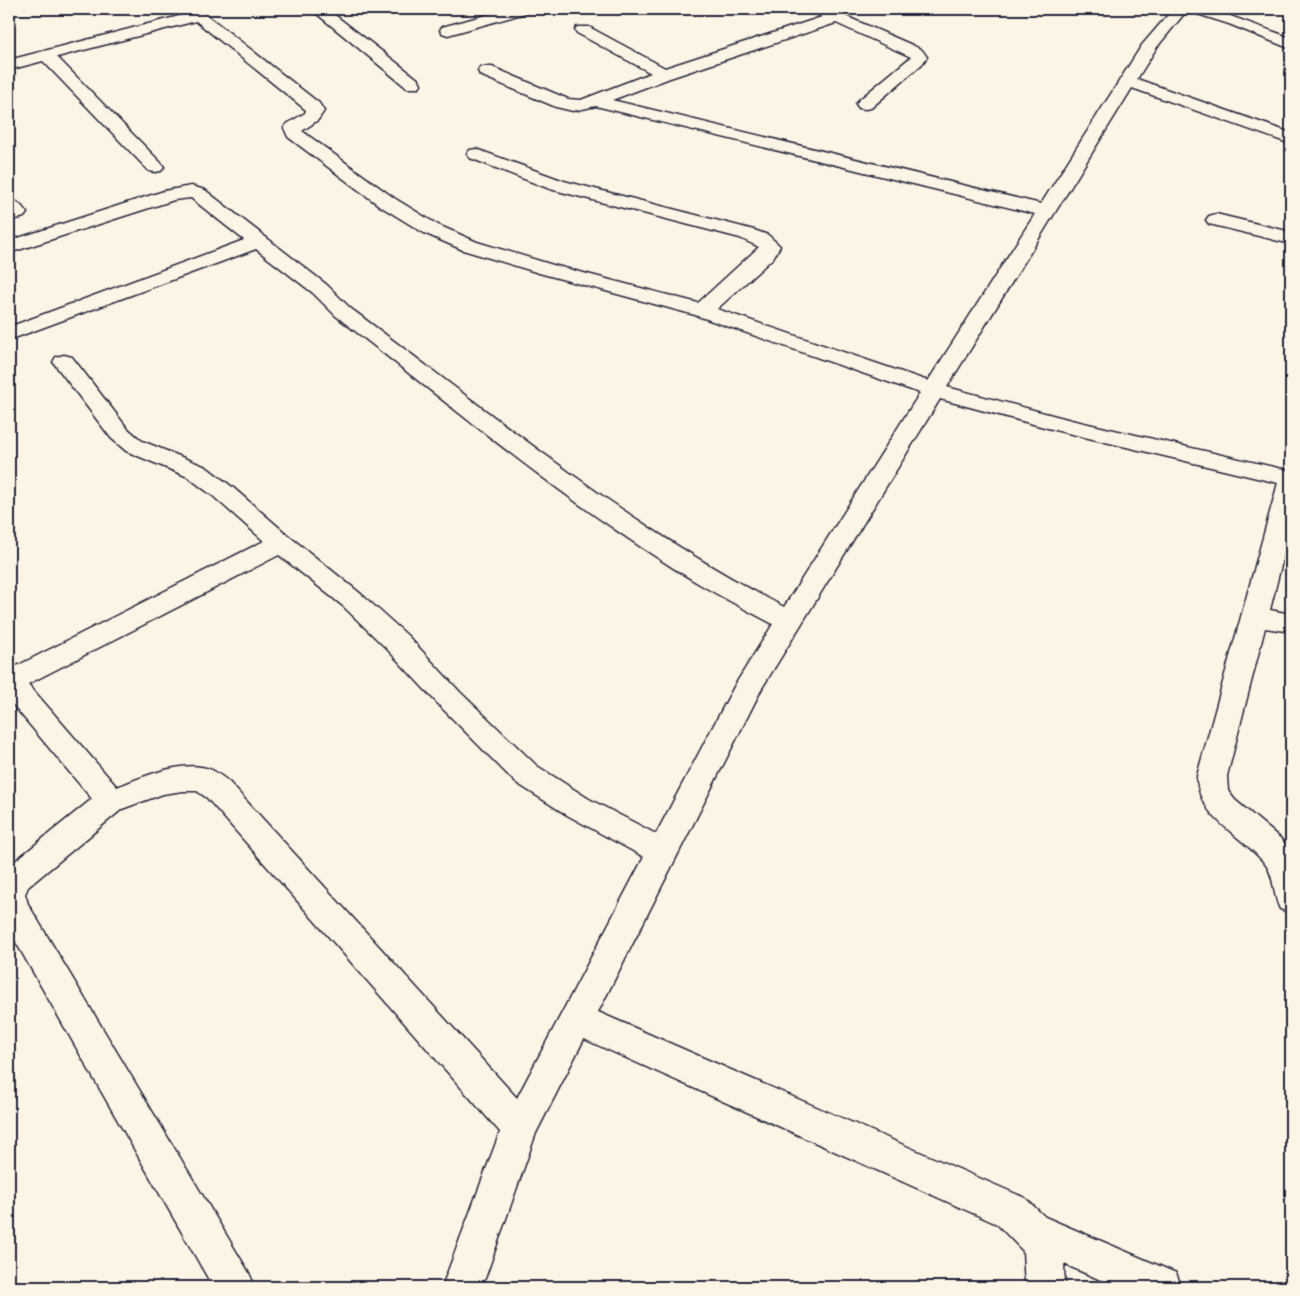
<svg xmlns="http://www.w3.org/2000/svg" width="1300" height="1296" font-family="Dekko,sans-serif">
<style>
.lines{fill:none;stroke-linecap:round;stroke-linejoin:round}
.minor-casing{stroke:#22223b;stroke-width:3}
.minor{fill:#fcf5e5;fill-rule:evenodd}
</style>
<rect width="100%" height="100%" fill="#fcf5e5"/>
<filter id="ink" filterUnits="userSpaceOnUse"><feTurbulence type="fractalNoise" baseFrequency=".02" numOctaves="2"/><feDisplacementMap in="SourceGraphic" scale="10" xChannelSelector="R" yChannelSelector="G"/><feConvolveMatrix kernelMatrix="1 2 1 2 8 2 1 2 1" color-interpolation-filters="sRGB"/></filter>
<g filter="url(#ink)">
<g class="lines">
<!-- minor casing -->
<g class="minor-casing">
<path id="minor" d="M183,9H199L319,103L324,111L318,120L302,131L394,198L438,225L477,242L553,265L698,303L759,247L740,238L550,189L470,158L467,154L470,150L476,149L564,181L754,230L768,235L780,246L773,258L717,309L928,381L1035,214L596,106L573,111L556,107L480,75L478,71L480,67H492L568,99L581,100L651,73L577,33L575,30L577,27H589L665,68L822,17L814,13L812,9H829L912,45L922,50L927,57L922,64L871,108L865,109L859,108L856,104L859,100L911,57L836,23L670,78L612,100L1041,204L1142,45L1173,9H1211L1291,38V49L1229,24L1191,12L1188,9L1157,47L1137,79L1291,133V144L1132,88L947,387L1071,420L1291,471V525L1270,610L1291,614V632L1265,628L1227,776L1228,791L1235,800L1281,839L1291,852V913L1280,909C1273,896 1275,878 1266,865C1244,835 1197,819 1197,776L1278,483L1059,431L940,399L762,688L598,1012L1025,1198L1045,1217L1176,1273L1182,1287H1117L1064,1264L1065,1287H1025L1023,1251L997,1224L584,1039L536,1133L482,1287H442L500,1132L207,798L197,791H183L163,794L122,809L28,887L25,894L28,904L249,1273L255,1287H213L9,930V866L92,799L9,700V670L264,541L213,496L188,477L126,451L111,438L53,362L56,357L64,355L72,357L127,428L142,441L206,467L231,486L290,537L361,594L408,636L460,692L537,766L589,799L656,834L735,685L773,624C735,604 697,584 661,560C547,487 443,399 336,316L313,293L256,249L9,340V327L244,240L191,198L174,200L9,253V241L164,191L191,186L205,190L327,285L350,308C491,413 627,526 784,607L920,393L695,315L539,273L463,250L424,233L380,206L288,137L284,128L287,124L305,113L306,110L196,21L57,57L161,163L164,167L161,171L155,172L149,171L43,61L9,70V60L187,14ZM279,555L343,606L388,650L440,706L515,782L567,815L644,857L517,1098L229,782C224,778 218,773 212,770C185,758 143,777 117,787L28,684Z
M311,9H327L419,80L421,84L419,88H407Z
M508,9H532L529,12L448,35L442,33L440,30L442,27Z
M9,198C17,200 22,206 27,213L24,217L17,219L9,215Z
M1216,214L1291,232V244L1209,224L1206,220L1209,216Z"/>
</g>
<!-- minor -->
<use href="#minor" class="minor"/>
</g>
</g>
<!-- margin -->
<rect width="1300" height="1296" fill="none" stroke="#fcf5e5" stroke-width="30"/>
<rect x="15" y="15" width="1270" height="1266" fill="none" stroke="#22223b" stroke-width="2" filter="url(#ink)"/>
</svg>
